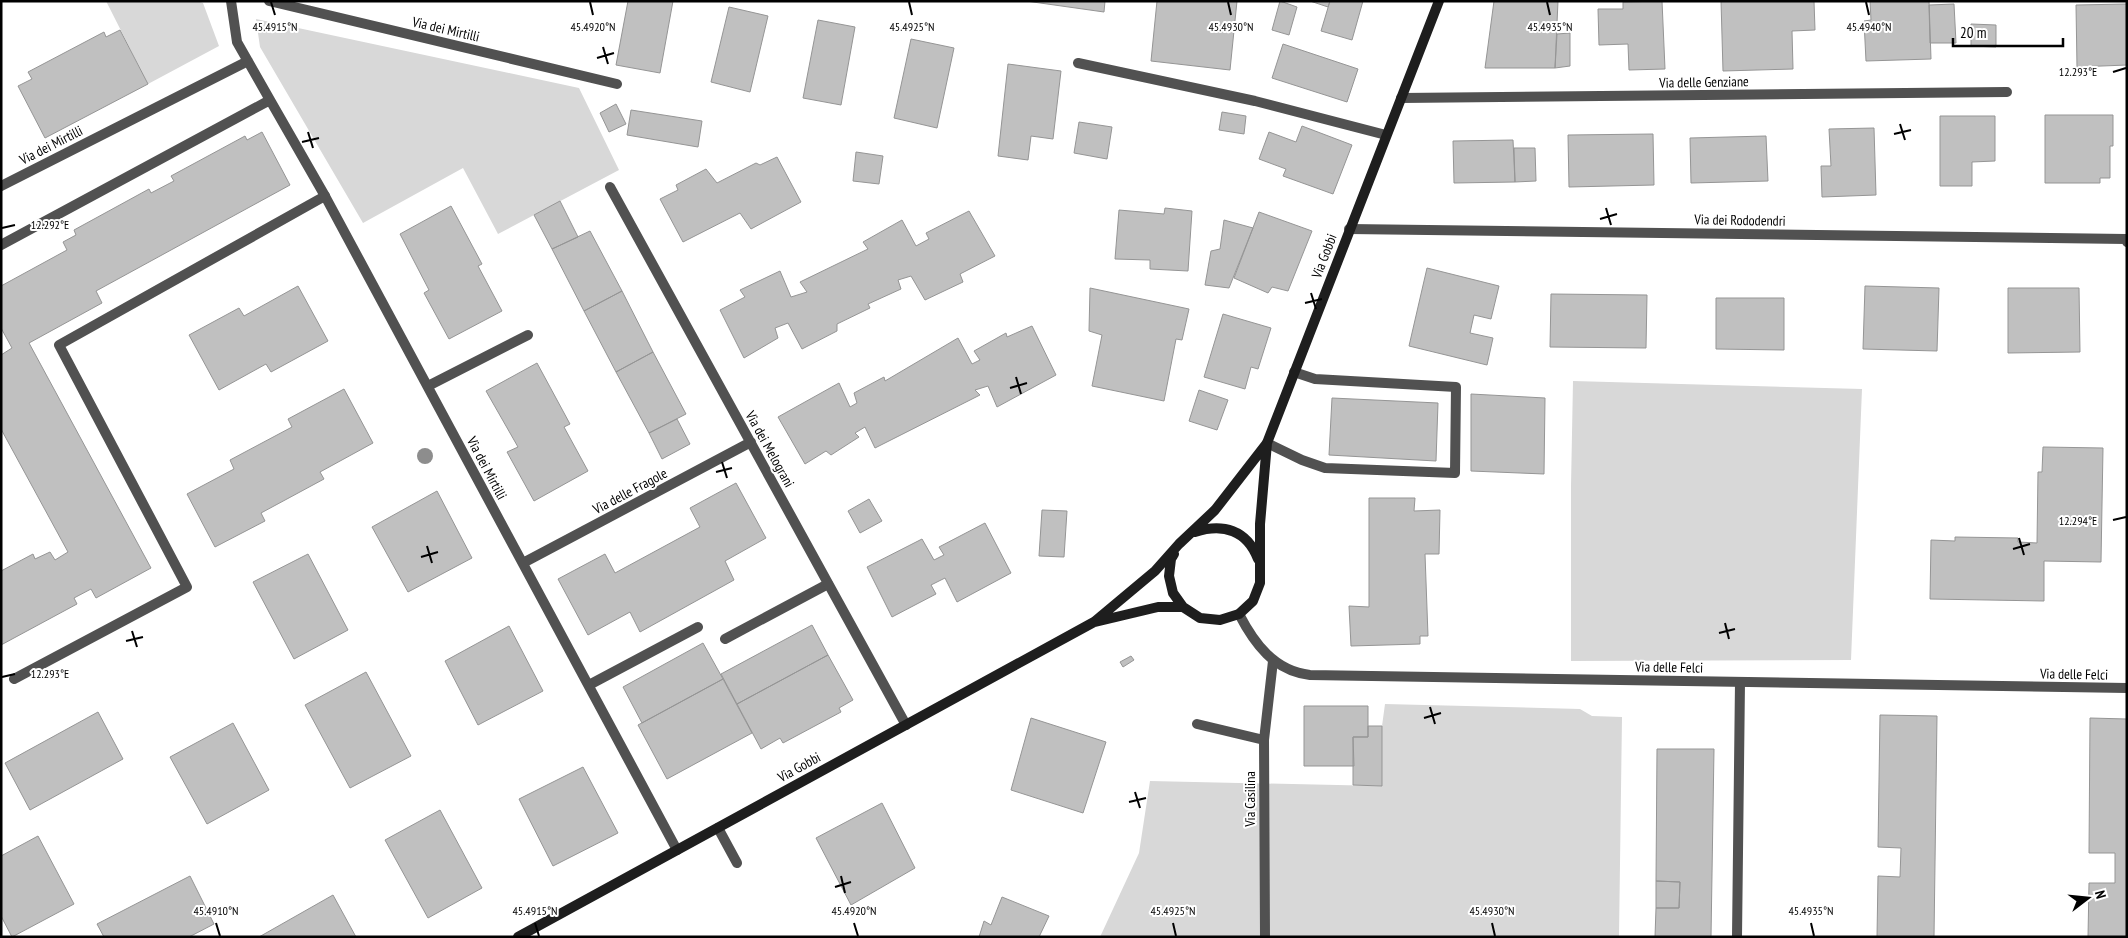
<svg xmlns="http://www.w3.org/2000/svg" width="2128" height="938" font-family="'PT Sans Narrow',sans-serif">
<style>
.green{fill:#d8d8d8}
.building{fill:#c0c0c0;stroke:#959595}
.lines{fill:none;stroke-linecap:round;stroke-linejoin:round}
.lane{stroke:#515151;stroke-width:10}
.street{stroke:#515151;stroke-width:10}
.secondary{stroke:#1e1e1e;stroke-width:10}
.tree{fill:#8d8d8d}
.ticks{fill:none;stroke:#000;stroke-width:2}
.labels{text-anchor:middle;dominant-baseline:central;stroke-width:4;stroke-linejoin:round;paint-order:stroke}
.street-label{font-size:14px;fill:#000;stroke:#fff}
.ticks-label{font-size:12px;text-anchor:middle;fill:#000;stroke:#fff;stroke-width:4;stroke-linejoin:round;paint-order:stroke}
</style>
<rect width="100%" height="100%" fill="#fff"/>
<!-- green -->
<path class="green" d="M106,1H197L203,3L219,46L148,84Z
M256,19L579,88L619,170L498,234L463,168L363,223L260,47Z
M1573,381L1862,389L1851,660L1571,661V486Z
M1385,704L1580,709L1592,716L1622,717L1619,937H1100L1139,853L1150,781L1382,786V726Z"/>
<!-- building -->
<path class="building" d="M628,1H673L660,73L616,65Z
M1026,1H1105L1104,12Z
M1157,1H1237L1230,70L1151,61Z
M1280,1L1297,7L1289,35L1272,30Z
M1310,1H1330L1328,7Z
M1330,1H1363L1352,40L1321,31Z
M1494,1H1558L1555,68H1485Z
M1662,1L1665,69L1629,70L1628,44L1599,45L1598,9H1623V2Z
M1721,1H1814L1815,30L1792,31L1793,69L1723,71Z
M1870,1H1929L1931,59L1866,61L1864,21L1871,20Z
M1954,4L1956,43H1930L1929,5Z
M2127,4V65L2077,67L2076,5Z
M729,7L768,16L750,92L711,82Z
M818,20L855,27L841,105L803,98Z
M1971,24L1996,25V47L1971,46Z
M120,30L148,84L45,138L18,86L32,79L28,72L104,32L106,37Z
M1570,33V66L1555,68L1557,34Z
M911,39L954,48L937,128L894,118Z
M1283,44L1358,69L1347,102L1272,78Z
M1008,64L1061,71L1053,139L1031,136L1028,160L998,156Z
M616,104L626,124L609,132L600,113Z
M631,110L702,121L698,147L627,135Z
M1222,112L1246,116L1244,134L1219,130Z
M2045,115H2113V146H2110V178H2100V183H2045Z
M1940,116H1995V161L1972,162V186H1940Z
M1079,122L1112,127L1107,159L1074,153Z
M1302,126L1352,145L1333,194L1283,176L1286,169L1259,159L1269,132L1296,142Z
M1874,128L1876,195L1822,197L1821,166H1831L1829,129Z
M262,132L290,185L96,291L102,303L29,343L151,568L96,598L91,589L74,598L77,604L1,645V571L33,554L35,559L50,552L55,560L68,552L1,429V355L12,348L1,328V286L67,250L63,242L76,235L74,230L149,189L151,193L174,181L171,176L245,136L247,140Z
M1653,134L1654,185L1569,187L1568,135Z
M1766,136L1768,181L1691,183L1690,138Z
M1513,140L1515,182L1454,183L1453,141Z
M1514,148H1535L1536,181L1515,182Z
M856,152L883,156L879,184L853,181Z
M777,157L801,202L751,229L740,213L683,242L660,199L678,190L676,185L706,169L717,183L756,163L760,165Z
M560,201L578,237L552,249L534,215Z
M451,206L482,264L478,266L502,311L449,339L424,293L429,290L400,234Z
M1165,208L1192,211L1188,271L1150,269V260L1115,259L1119,210L1164,214Z
M969,211L995,256L960,274L963,282L925,300L911,276L898,280L901,289L868,304L870,308L837,324V331L802,349L788,323L775,328L778,338L744,358L720,310L745,297L740,290L780,271L791,297L807,292L800,282L868,249L863,242L902,220L916,246L929,239L926,233Z
M1259,212L1312,231L1288,291L1272,287L1268,293L1234,278Z
M1224,220L1253,228L1229,288L1205,285L1211,251L1220,249Z
M590,231L622,291L584,311L552,249Z
M1427,268L1499,286L1491,319L1474,315L1470,333L1493,338L1487,365L1409,346Z
M298,286L328,341L271,372L266,364L219,390L189,335L239,308L244,316Z
M1865,286L1939,288L1937,351L1863,349Z
M1090,288L1189,309L1182,340L1176,339L1164,401L1092,386L1102,335L1089,331Z
M2008,288H2079L2080,352L2008,353Z
M622,291L653,352L616,372L584,311Z
M1551,294L1647,295L1646,348L1550,347Z
M1716,298H1784V350L1716,349Z
M1223,314L1271,328L1258,369L1251,367L1245,389L1204,377Z
M1032,326L1056,375L997,407L988,386L975,390L980,395L875,448L865,427L855,433L859,437L831,455L826,451L805,464L778,417L839,383L850,407L857,403L854,393L884,377L885,381L958,338L972,364L980,360L974,351L1006,333L1007,337Z
M653,352L686,414L649,433L616,372Z
M537,363L570,424L564,427L588,471L534,501L507,452L518,447L486,391Z
M344,389L373,443L320,472L324,479L261,513L265,521L215,547L187,494L234,469L230,460L292,427L288,419Z
M1199,390L1228,400L1217,430L1189,421Z
M1471,394L1545,398L1544,474L1471,471Z
M1332,398L1438,403L1436,461L1329,455Z
M677,419L690,444L662,459L649,433Z
M2043,447L2103,448L2101,562L2044,561V601L1930,599L1931,540L1955,541V537L2018,538V542L2037,543L2038,472H2042Z
M736,483L766,538L725,561L734,580L640,632L630,612L588,635L558,579L605,554L615,573L700,527L690,508Z
M437,491L472,558L408,592L372,527Z
M1369,498H1415L1414,511L1440,510L1439,554H1425L1428,636H1420V644L1351,646L1349,606L1369,607Z
M869,499L882,521L860,533L848,511Z
M1042,510L1067,511L1064,557L1039,556Z
M985,523L1011,573L957,602L945,578L931,585L936,594L892,617L867,567L922,539L934,560L944,555L939,547Z
M308,554L348,630L294,659L253,582Z
M812,625L828,655L737,704L721,674Z
M509,626L543,691L478,725L445,661Z
M703,643L723,679L642,723L623,687Z
M828,655L853,700L839,708L841,712L783,743L780,738L761,749L737,704Z
M1131,656L1134,660L1123,667L1120,662Z
M366,672L411,756L350,788L305,705Z
M723,679L752,733L667,779L638,725Z
M1304,706H1368V737H1353L1354,766H1304Z
M98,712L123,759L30,810L5,763Z
M1880,715L1937,716L1934,937H1877L1878,876L1900,877L1901,848L1878,847Z
M1031,718L1106,742L1083,813L1011,790Z
M2090,718L2127,719V937H2088L2089,883H2115V853H2089Z
M233,723L269,790L207,824L170,757Z
M1368,726H1382V786L1353,785V737H1368Z
M1657,749H1714L1711,937H1655L1656,908H1679L1680,882L1656,881Z
M583,767L618,833L553,866L519,799Z
M882,803L915,868L851,905L816,838Z
M440,810L482,888L428,918L385,840Z
M38,836L74,904L12,937L1,916V856Z
M190,876L214,924L189,937H104L97,924Z
M1656,881L1680,882L1679,908H1656Z
M333,895L356,937H259Z
M1002,897L1049,916L1039,937H979L984,921L991,925Z"/>
<g class="lines">
<!-- lane -->
<path class="lane" d="M428,386L528,335
M1267,443L1302,460L1325,468L1455,473L1456,387L1315,379L1294,372
M725,639L828,584
M14,679L187,587L59,345L325,196
M589,685L698,627
M1197,724L1264,740
M718,828L737,863
M1737,937L1740,682"/>
<!-- street -->
<path class="street" d="M231,1L237,42L270,100
M269,1L617,84
M1078,63L1255,101L1386,135
M1401,98L2007,92
M1,186L248,61
M610,187L906,725
M1349,229L2126,239L2127,242
M1,245L270,100L325,196L677,850
M523,563L751,442
M1239,614C1254,643 1274,671 1310,675L2127,688
M1265,937L1264,740L1273,661"/>
<!-- secondary -->
<path class="secondary" d="M1195,532C1223,523 1247,530 1258,559
M1174,554L1171,559L1169,576L1173,593L1183,607L1200,618L1220,620L1239,614L1253,601L1260,583V524L1267,443L1439,1
M1095,622L1158,607H1183
M518,937L1094,622L1155,571L1179,544L1215,510L1267,443"/>
</g>
<!-- trees -->
<circle class="tree" cx="425" cy="456" r="8"/>
<!-- ticks -->
<path class="ticks" d="M271,2L275,15M590,2L593,15M909,2L912,15M1228,2L1231,15M1547,2L1550,15M1866,2L1869,15M603,47L608,64M597,58L614,53M2113,72L2126,68M1900,124L1905,140M308,132L313,148M1894,134L1911,130M302,142L319,138M1606,208L1611,225M1600,219L1617,214M2,228L15,225M1311,293L1316,309M1305,303L1322,299M1016,377L1021,394M1010,388L1027,383M722,462L727,478M716,472L732,468M2113,520L2126,517M2019,538L2024,555M427,546L432,563M2013,549L2030,544M421,557L438,552M1725,623L1729,639M132,631L137,647M1719,633L1735,629M126,641L143,637M2,677L15,674M1430,707L1435,724M1424,718L1441,713M1135,792L1140,808M1129,802L1146,798M841,876L845,893M835,887L851,882M216,923L220,936M535,923L539,936M854,923L858,936M1173,923L1176,936M1492,923L1495,936M1811,923L1814,936"/>
<g class="labels">
<!-- street labels -->
<g class="street-label">
<text transform="translate(446 29) rotate(13)">Via dei Mirtilli</text>
<text transform="translate(1704 82) rotate(-1)">Via delle Genziane</text>
<text transform="translate(51 145) rotate(-27)">Via dei Mirtilli</text>
<text transform="translate(1740 220) rotate(1)">Via dei Rododendri</text>
<text transform="translate(1324 256) rotate(-69)">Via Gobbi</text>
<text transform="translate(770 449) rotate(61)">Via dei Melograni</text>
<text transform="translate(487 468) rotate(62)">Via dei Mirtilli</text>
<text transform="translate(630 491) rotate(-28)">Via delle Fragole</text>
<text transform="translate(1669 667) rotate(1)">Via delle Felci</text>
<text transform="translate(2074 674) rotate(1)">Via delle Felci</text>
<text transform="translate(799 767) rotate(-29)">Via Gobbi</text>
<text transform="translate(1250 799) rotate(-90)">Via Casilina</text>
</g>
</g>
<g class="ticks-label">
<text x="275" y="31">45.4915°N</text>
<text x="593" y="31">45.4920°N</text>
<text x="912" y="31">45.4925°N</text>
<text x="1231" y="31">45.4930°N</text>
<text x="1550" y="31">45.4935°N</text>
<text x="1869" y="31">45.4940°N</text>
<text x="2078" y="76">12.293°E</text>
<text x="50" y="229">12.292°E</text>
<text x="2078" y="525">12.294°E</text>
<text x="50" y="678">12.293°E</text>
<text x="216" y="915">45.4910°N</text>
<text x="535" y="915">45.4915°N</text>
<text x="854" y="915">45.4920°N</text>
<text x="1173" y="915">45.4925°N</text>
<text x="1492" y="915">45.4930°N</text>
<text x="1811" y="915">45.4935°N</text>
</g>
<!-- border -->
<rect width="2128" height="938" fill="none" stroke="#000000" stroke-width="5"/>
<!-- north arrow -->
<g transform="translate(2088 898) rotate(74)" stroke="#ffffff" stroke-width="4" paint-order="stroke">
<path d="M0-4L9 19L0 12L-9 19Z" fill="#000000"/>
<text y="-8" font-size="14" font-weight="bold" text-anchor="middle" fill="#000000">N</text>
</g>
<!-- scale -->
<path d="M1953 38v8h110v-8" fill="none" stroke="#000000" stroke-width="2.5"/>
<text x="1960" y="38" font-size="15" fill="#000000" stroke="#ffffff" stroke-width="4" paint-order="stroke">20 m</text>
</svg>
